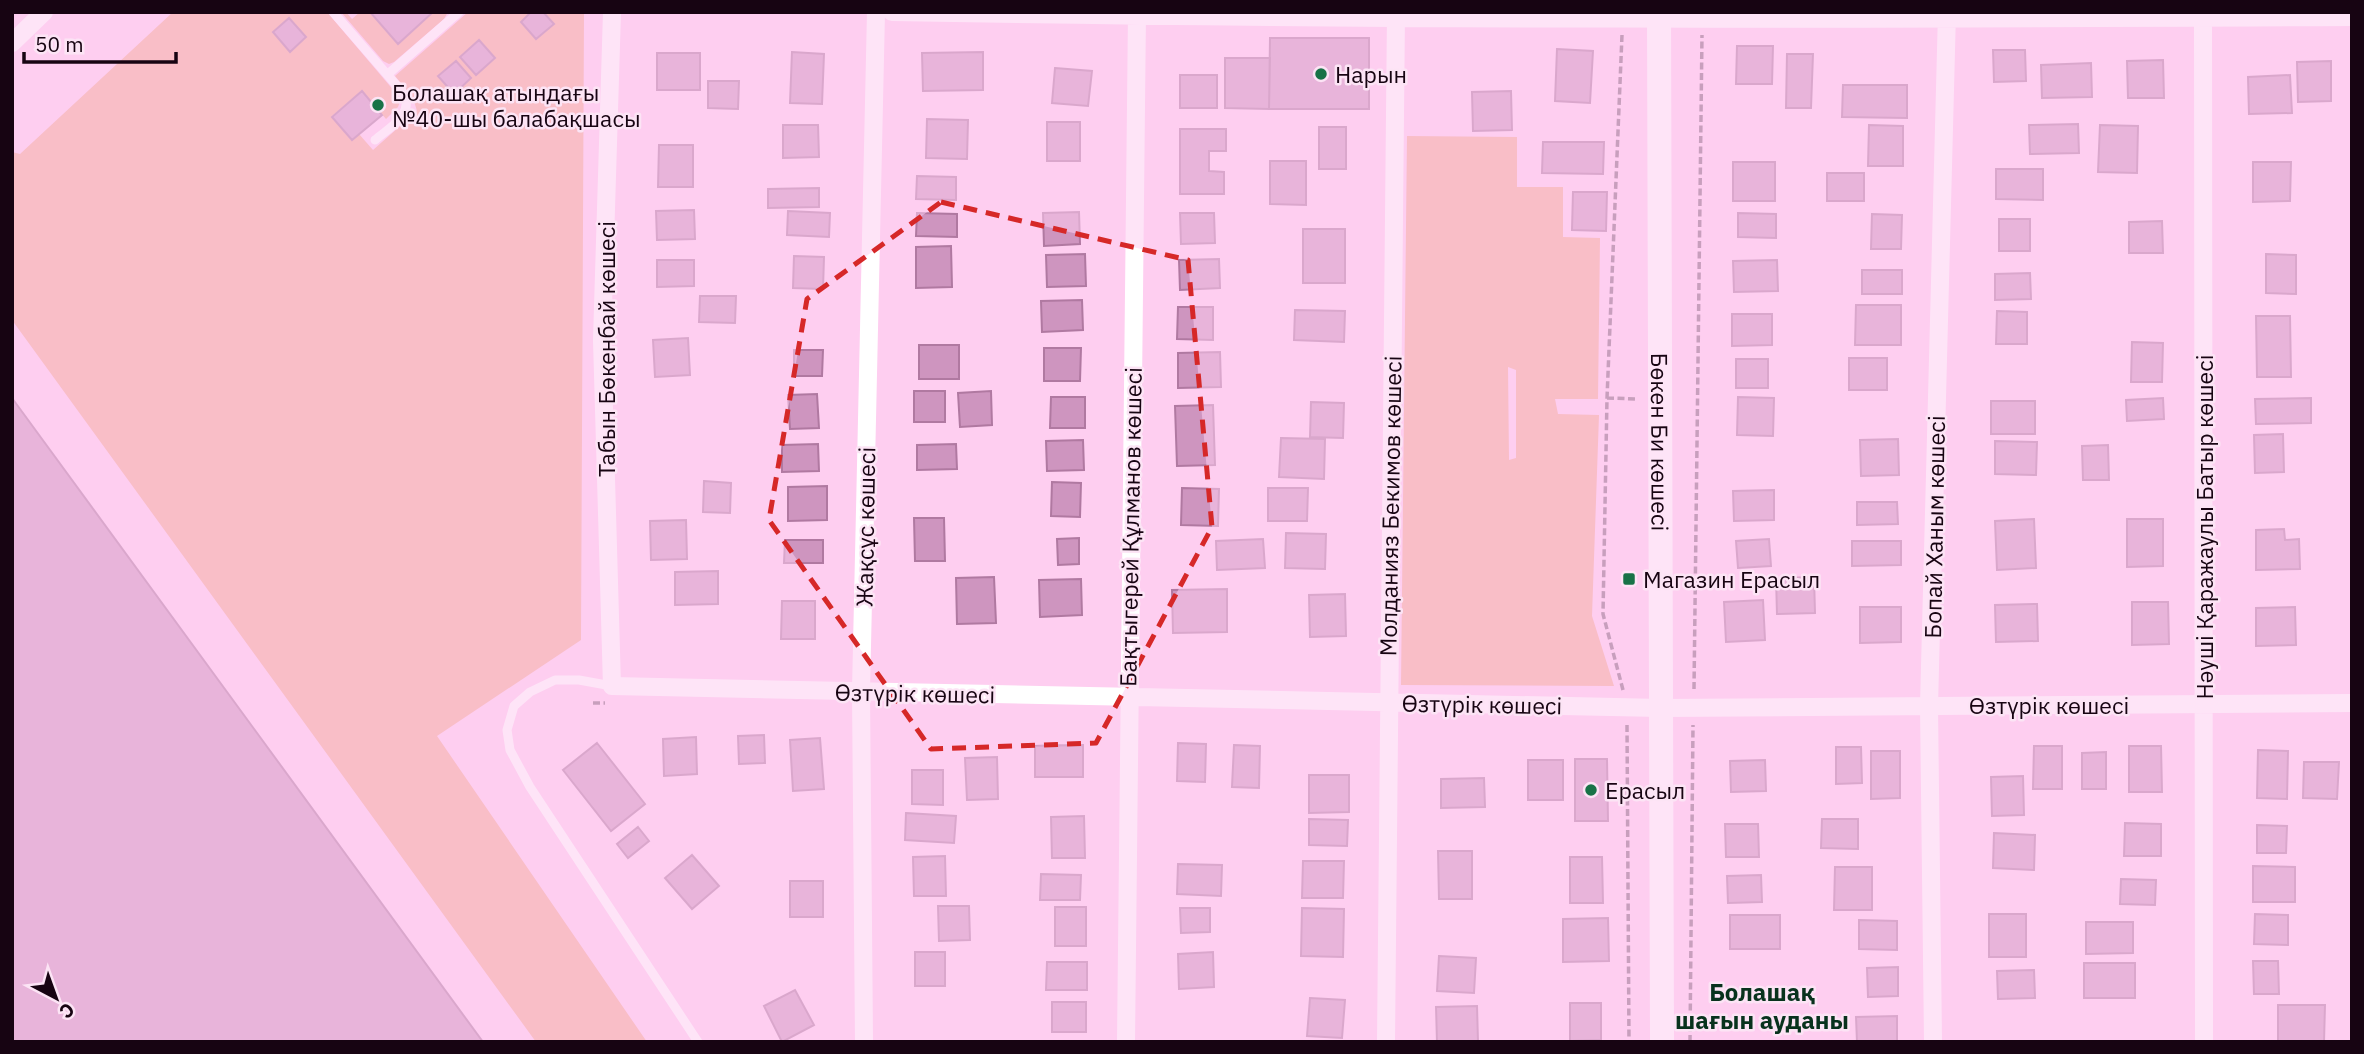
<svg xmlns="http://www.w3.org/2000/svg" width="2364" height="1054" font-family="'IBM Plex Sans',sans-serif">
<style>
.green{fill:#f4aa95;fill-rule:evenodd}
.building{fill:#ce95bf;stroke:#b079a1;stroke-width:2}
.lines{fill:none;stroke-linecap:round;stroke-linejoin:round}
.path{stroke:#88677f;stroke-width:3.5;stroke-dasharray:7 3.5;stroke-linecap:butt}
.lane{stroke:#fff;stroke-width:9}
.street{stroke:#fff;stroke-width:18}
.secondary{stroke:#fff;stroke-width:24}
.marked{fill:none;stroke:#d62828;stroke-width:5;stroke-dasharray:14 9;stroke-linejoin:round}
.poi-dot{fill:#187247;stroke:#fce4f5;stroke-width:2.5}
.labels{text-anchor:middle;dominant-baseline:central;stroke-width:5;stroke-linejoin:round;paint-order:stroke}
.poi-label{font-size:23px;fill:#170412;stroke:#fce4f5;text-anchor:start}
.street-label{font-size:23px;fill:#170412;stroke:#fce4f5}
.neighbourhood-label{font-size:24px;font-weight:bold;fill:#08321d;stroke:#fce4f5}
</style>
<rect width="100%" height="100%" fill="#fecef0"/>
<!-- green -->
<path class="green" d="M173,12H327L401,99L398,107L386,119L362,91L332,116L351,140L359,134L373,150L417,111L413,98L395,76L468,12H584L581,640L437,736L647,1042H536L12,320V152L20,154Z
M341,12H346L352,19L360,12H370L398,44L433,12H448L444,19L394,62L389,64L383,61Z
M1407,136L1517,137V187H1563V237L1600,238L1598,399H1555L1558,414L1599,415L1592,616L1614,686L1401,685ZM1508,367L1516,370V458L1509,460Z"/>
<!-- building -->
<path class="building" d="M370,12H433L398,44Z
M531,12H543L554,24L536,39L521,22Z
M289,18L306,37L290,52L273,32Z
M1270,38H1369V109H1269Z
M479,40L495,58L476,75L460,57Z
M1737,46H1773L1772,84H1736Z
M1557,49L1593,51L1590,103L1555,101Z
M1993,50H2025L2026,81L1994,82Z
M792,52L824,54L822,104L790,103Z
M983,52V90L923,91L922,53Z
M657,53H700V90H657Z
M1787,54H1813L1811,108H1786Z
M1225,58H1270L1269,109L1225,108Z
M2163,60L2164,98H2128L2127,61Z
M456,61L471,78L454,94L438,76Z
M2331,61V101L2298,102L2297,62Z
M2091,63L2092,97L2042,98L2041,65Z
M1055,68L1092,71L1088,106L1052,103Z
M1180,75H1217V108H1180Z
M2290,75L2292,113L2249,114L2248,77Z
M708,81H739L738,109L708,108Z
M1843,85H1907V118L1842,117Z
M362,91L382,115L352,140L332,117Z
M1511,91L1512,130L1473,131L1472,92Z
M927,119L968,120L967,159L926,158Z
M1047,122H1080V161H1047Z
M2078,124L2079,153L2030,154L2029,125Z
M783,125H818L819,157L783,158Z
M1869,125L1903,126V166H1868Z
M2100,125L2138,126L2137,173L2098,172Z
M1319,127H1346V169H1319Z
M1180,129H1226V151H1209V171L1224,172V194H1180Z
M1543,142H1604L1603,174L1542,173Z
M659,145H693V187H658Z
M1270,161H1306V205L1270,204Z
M1733,162H1775V201H1733Z
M2253,162H2291L2290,201L2253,202Z
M1996,169H2043V200L1996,199Z
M1827,173H1864V201H1827Z
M917,176L956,177V200L916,199Z
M819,188V207L768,208V189Z
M1573,192H1607L1606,231L1572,230Z
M694,210L695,239L657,240L656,211Z
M788,211L830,213L829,237L787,235Z
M1079,212L1080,244L1044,246L1043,213Z
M917,213L957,214V237L916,236Z
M1180,213H1214L1215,243L1181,244Z
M1738,213L1776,214V238L1738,237Z
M1872,214L1902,215L1901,249H1871Z
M1999,219H2030V251H1999Z
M2162,221L2163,253H2129V222Z
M1303,229H1345V283H1303Z
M951,246L952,287L916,288V247Z
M1085,254L1086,286L1047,287L1046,255Z
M2266,254L2296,255V294L2266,293Z
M794,256L824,257L823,289L793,288Z
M1219,259L1220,288L1180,290L1179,260Z
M657,260H694V286L657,287Z
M1777,260L1778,291L1734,292L1733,261Z
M1862,270H1902V294H1862Z
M2030,273L2031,299L1995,300V274Z
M700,296H736L735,323L699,322Z
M1082,300L1083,330L1042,332L1041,301Z
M1856,305H1901V345H1855Z
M1178,307H1213V340L1177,339Z
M1295,310L1345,311L1344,342L1294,340Z
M1997,311L2027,312V344H1996Z
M1732,314H1772V345L1732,346Z
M2256,316H2290L2291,377H2257Z
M688,338L690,375L655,377L653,340Z
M2132,342L2163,343L2162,382H2131Z
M919,345H959V379H919Z
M1044,348H1081L1080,381H1044Z
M794,350H823L822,376H794Z
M1220,352L1221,387L1178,388V353Z
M1849,358H1887V390H1849Z
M1736,359H1768V388H1736Z
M914,391H945V422H914Z
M991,391L992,425L960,427L958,393Z
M817,394L819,428L790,429L788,395Z
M1051,397H1085V428H1050Z
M1738,397L1774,398L1773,436L1737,435Z
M12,398L483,1042H12Z
M2163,398L2164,419L2127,421L2126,400Z
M2311,398V423L2256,424L2255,399Z
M1991,401H2035V434H1991Z
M1311,402L1344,403L1343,438L1310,437Z
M1213,405L1215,465L1177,466L1175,406Z
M2283,434L2284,472L2255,473L2254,435Z
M1281,438L1325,439L1324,479L1279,477Z
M1898,439L1899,475L1861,476L1860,440Z
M1083,440L1084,470L1047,471L1046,441Z
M1995,441L2037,442L2036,475L1995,474Z
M818,444L819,471L782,472V445Z
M956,444L957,469L917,470V445Z
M2108,445L2109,480H2083L2082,446Z
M704,481L731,483L730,513L703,512Z
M1052,482L1081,483L1080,517L1051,516Z
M827,486V520L788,521V487Z
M1182,488L1219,489L1218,526L1181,525Z
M1268,488H1308L1307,521H1268Z
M1774,490V520L1734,521L1733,491Z
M1857,502H1897L1898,524L1857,525Z
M914,518H944L945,561H915Z
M2034,519L2036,568L1997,570L1995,521Z
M2127,519H2163V566L2127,567Z
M686,520L687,559L651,560L650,521Z
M2284,529L2285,540L2299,539L2300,569L2256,570V530Z
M1286,533L1326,534L1325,569L1285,568Z
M1079,538V564L1058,565L1057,539Z
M1263,539L1265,568L1217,570L1216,541Z
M1769,539L1771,566L1738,568L1736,541Z
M785,540H823V563H784Z
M1852,541H1901V565L1852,566Z
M718,571V604L675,605V572Z
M994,577L996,623L957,624L956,578Z
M1814,577L1815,613L1777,614L1776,578Z
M1081,579L1082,615L1040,617L1039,580Z
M1227,589V632L1173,633L1172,590Z
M1345,594L1346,636L1310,637L1309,595Z
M1763,600L1765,640L1726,642L1724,602Z
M782,601H815V639H781Z
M2132,602H2168L2169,644L2132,645Z
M2037,604L2038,641L1996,642L1995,605Z
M1860,607H1901V642L1860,643Z
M2295,607L2296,645L2256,646V608Z
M764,735L765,763L739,764L738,736Z
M696,737L697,774L664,776L663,739Z
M820,738L824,789L793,791L790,740Z
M597,743L645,804L611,831L563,770Z
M1178,743L1206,744L1205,782L1177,781Z
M1083,745V777H1035V746Z
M1234,745L1260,746L1259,788L1232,787Z
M2034,746H2062V789H2033Z
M2129,746H2161L2162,792H2129Z
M1836,747H1861L1862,783L1836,784Z
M2258,750L2288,751L2287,799L2257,798Z
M1871,751H1900V798L1871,799Z
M2106,752V789H2082V753Z
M997,757L998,799L967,800L965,758Z
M1575,759H1607L1608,821H1575Z
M1528,760H1563V800H1528Z
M1765,760L1766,791L1731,792L1730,761Z
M2304,762H2339L2337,799L2303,798Z
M912,770H943V805L912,804Z
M1309,775H1349V812L1309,813Z
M2023,776L2024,815L1992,816L1991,777Z
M1484,778L1485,807L1441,808V779Z
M906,813L956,816L954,843L905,840Z
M1084,816L1085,858H1052L1051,817Z
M1309,819L1348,820L1347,846L1309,845Z
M1822,819H1858V849L1821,848Z
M2125,823L2161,824V856H2124Z
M1725,824H1758L1759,857H1726Z
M2257,825L2287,826L2286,853H2257Z
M638,827L649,841L628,858L617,844Z
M1994,833L2035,835L2034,870L1993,868Z
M1438,851H1472V899H1439Z
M692,855L719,886L692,909L665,878Z
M945,856L946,896H914L913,857Z
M1570,857H1602L1603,903H1570Z
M1303,861H1344L1343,898H1302Z
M1178,864L1222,865L1221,896L1177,894Z
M2253,866L2295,867V902H2253Z
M1835,867H1872V910H1834Z
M1041,874L1081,875L1080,900H1040Z
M1761,875L1762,902L1728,903L1727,876Z
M2121,879L2156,880L2155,905L2120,904Z
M790,881H823V917H790Z
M938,906H969L970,940L939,941Z
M1055,907H1086V946H1055Z
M1180,908H1210V932L1181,933Z
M1302,908L1344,909L1343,957L1301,956Z
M1989,914H2026V957H1989Z
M2255,914L2288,915V945L2254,944Z
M1730,915H1780V949H1730Z
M1608,918L1609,961L1563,962V919Z
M1859,920L1897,921V950L1859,949Z
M2086,922H2133V953L2086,954Z
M915,952H945V986H915Z
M1213,952L1214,987L1179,989L1178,954Z
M1439,956L1476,958L1474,993L1437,991Z
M2253,961H2278L2279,994H2254Z
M1047,962H1087V990H1046Z
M2084,963H2135V998H2084Z
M1898,967V996L1868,997L1867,968Z
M2034,970L2035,998L1998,999L1997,971Z
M795,990L814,1025L782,1042L764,1006Z
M1310,998L1345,1000L1342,1038L1307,1036Z
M1052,1002H1086V1032H1052Z
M1570,1003H1601V1040L1570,1041Z
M2278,1005H2325L2324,1042H2278Z
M1477,1006L1478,1042H1437L1436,1007Z
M1897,1016V1042H1857L1856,1017Z"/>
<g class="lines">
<!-- path -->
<path class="path" d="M1622,35L1607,398L1603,614L1623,690
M1607,398L1637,399
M1694,689L1702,35
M593,703H605
M1627,725L1629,1042
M1690,1042L1693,725"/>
<!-- lane -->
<path class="lane" d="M333,12L404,94C414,115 389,128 375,140
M388,74L459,12
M612,686L579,680H555L530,692L514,706L507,730L510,750L530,787L698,1042"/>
<!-- street -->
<path class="street" d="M612,12L602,340L612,686L1661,708L2352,703
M892,12C1379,21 1865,19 2352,17
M2203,12L2204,1042
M12,43L44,12
M864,1042L861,691L876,12
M1126,1042L1137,12
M1386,1042L1396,12
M1933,1042L1929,706L1947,12"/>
<!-- secondary -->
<path class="secondary" id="s1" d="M1659,12L1662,1042"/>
</g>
<!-- marked area -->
<path d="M0 0H2364V1054H0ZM941,202L1188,260L1212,527L1096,743L931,749L769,520L807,299Z" fill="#fecef0" fill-opacity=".55" fill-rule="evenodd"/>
<path class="marked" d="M941,202L1188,260L1212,527L1096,743L931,749L769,520L807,299Z"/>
<!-- markers -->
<g class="poi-dot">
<circle cx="1321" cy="74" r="7"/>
<circle cx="378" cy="105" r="7"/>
<rect x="1622" y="572" width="14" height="14" rx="3.5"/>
<circle cx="1591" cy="790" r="7"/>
</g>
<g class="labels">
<!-- poi labels -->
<g class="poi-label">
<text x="1335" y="74">Нарын</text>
<text x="392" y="92">Болашақ атындағы<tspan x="392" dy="26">№40-шы балабақшасы</tspan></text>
<text x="1643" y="579">Магазин Ерасыл</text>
<text x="1605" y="790">Ерасыл</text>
</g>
<!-- street labels -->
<g class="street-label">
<text transform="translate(606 349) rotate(-90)">Табын Бөкенбай көшесі</text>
<text stroke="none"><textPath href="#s1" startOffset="430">Бөкен Би көшесі</textPath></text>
<text transform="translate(1390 506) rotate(-89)">Молданияз Бекимов көшесі</text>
<text transform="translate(865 527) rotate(-89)">Жақсұс көшесі</text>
<text transform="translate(1130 527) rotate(-89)">Бақтыгерей Құлманов көшесі</text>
<text transform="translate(1934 527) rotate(-89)">Бопай Ханым көшесі</text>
<text transform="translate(2204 527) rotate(-90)">Нәуші Қаражаулы Батыр көшесі</text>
<text transform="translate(915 693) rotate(1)">Өзтүрік көшесі</text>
<text transform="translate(1482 704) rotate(1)">Өзтүрік көшесі</text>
<text x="2049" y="705">Өзтүрік көшесі</text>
</g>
<!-- neighbourhood labels -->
<g class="neighbourhood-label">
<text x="1762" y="992">Болашақ<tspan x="1762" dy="28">шағын ауданы</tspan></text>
</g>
</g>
<!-- border -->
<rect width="2364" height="1054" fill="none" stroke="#170412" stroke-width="28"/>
<!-- north arrow -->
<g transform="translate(56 998) rotate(139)" stroke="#fce4f5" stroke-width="5" paint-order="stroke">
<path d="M0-5L12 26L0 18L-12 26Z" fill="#170412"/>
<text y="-10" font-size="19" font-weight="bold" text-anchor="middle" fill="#170412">С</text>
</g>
<!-- scale -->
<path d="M24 52v10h152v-10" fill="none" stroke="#170412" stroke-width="3.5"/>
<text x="35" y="52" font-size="21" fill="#170412" stroke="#fce4f5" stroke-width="5" paint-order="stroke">50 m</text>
</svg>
